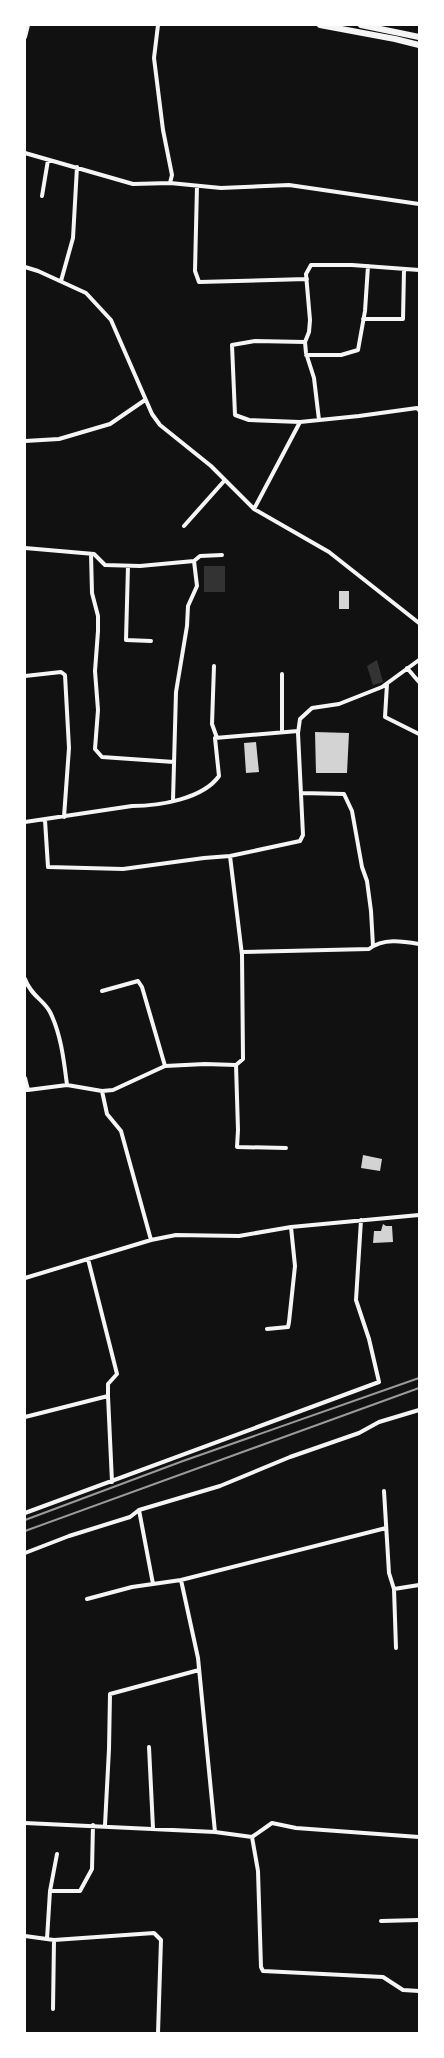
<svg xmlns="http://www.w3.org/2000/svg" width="444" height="2058" font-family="Signika,sans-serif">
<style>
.water{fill:#333}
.building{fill:#d3d3d3}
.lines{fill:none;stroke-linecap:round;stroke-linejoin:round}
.minor{stroke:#f5f5f5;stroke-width:4}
.trunk{stroke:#f5f5f5;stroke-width:6}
.rail{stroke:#9a9a9a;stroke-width:2}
</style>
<rect width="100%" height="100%" fill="#111"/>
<!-- water -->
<path class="water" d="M204,566H225V592H204Z
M377,660L383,682L373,685L367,666Z"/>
<!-- building -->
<path class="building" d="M339,591H349V609H339Z
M315,732L349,733L347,773H316Z
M256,742L259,772L246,773L244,743Z
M363,1155L382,1159L380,1171L361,1168Z
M383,1224L386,1226H392L393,1242L373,1243L374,1231H381Z"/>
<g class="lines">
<!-- minor -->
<path class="minor" d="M158,25L154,58L163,130L172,175L170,183
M25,37L28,25
M25,153L133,184L170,183L221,188L289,185L419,204
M197,186L195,271L199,282L307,279
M42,196L48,160
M25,267L38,271L86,293L111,320L152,414L160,425L211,466L254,509L300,422L359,416L417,408L419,410
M61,281L73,238L77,167
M363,319H403L404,270
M306,355H341L358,350L365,311L368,266
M319,420L314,378L306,353L305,342L309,332L310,320L306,274L311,265H352L419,270
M300,422L249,420L235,415L232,345L255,341L305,342
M25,441L59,439L110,424L145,400
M254,509L329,552L419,623
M184,526L225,480
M25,548L94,554L105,565L140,566L194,561L200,556L222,555
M91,554L92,593L98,616V631L95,671L98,710L95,749L102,757L174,762
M128,566L126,640L151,641
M214,666L212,724L217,738
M407,668L419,682
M282,674V732
M25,676L61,672L65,675L69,748L64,817
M387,684L385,717L419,734
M302,793L344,794L352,811L362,867L367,881L371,911L373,946
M173,800L176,692L187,626L188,606L197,586L194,561
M45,820L48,867L123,869L204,858L230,856L300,841L303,835L298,733L300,719L312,708L339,704L382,687L419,660
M25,822L132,806C159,806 203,799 219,776L215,738L298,731
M230,856L242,955L243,1059L236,1065L238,1130L237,1147L286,1148
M242,952L369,949C383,938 402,941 419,944
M25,979C31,996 44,1000 50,1012C61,1034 64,1061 67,1085
M102,991L138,981L142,987L165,1066
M25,1078L28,1090H25
M28,1090L67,1085L102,1091L113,1090L165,1066L205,1064L236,1065
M102,1091L107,1114L121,1131L151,1240
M25,1278L151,1240L176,1235L239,1236L291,1227L419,1215
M267,1329L288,1327L289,1322L295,1266L291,1227
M108,1396L112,1482
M25,1417L108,1396V1384L117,1374L88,1259
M384,1491L389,1573L394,1589L396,1648
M139,1510L153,1584
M25,1513L379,1382L369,1339L356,1300L361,1220
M25,1553L69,1536L130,1517L139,1510L220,1486L290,1457L359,1433L379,1422L419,1410
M181,1580L198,1658L215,1832
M394,1589L419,1585
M87,1599L132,1587L181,1580L386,1528
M149,1747L153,1828
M25,1823L215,1832L252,1837L272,1823L296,1828L419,1837
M105,1825L109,1749L110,1694L199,1670
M252,1837L258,1871L261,1967L263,1971L383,1977L403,1990L419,1991
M50,1891L57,1854
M381,1921L419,1920
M25,1936L54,1940L154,1933L161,1940L158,2033
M47,1939L50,1891H80L92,1869L93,1825
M53,2009L54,1940"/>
<!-- trunk -->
<path class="trunk" d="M320,25L395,39L419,45
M361,25L419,37"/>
<!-- rail -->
<path class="rail" d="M25,1520L183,1461L419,1378
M25,1531L419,1388"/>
</g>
<!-- border -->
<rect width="444" height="2058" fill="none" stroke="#ffffff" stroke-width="52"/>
</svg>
